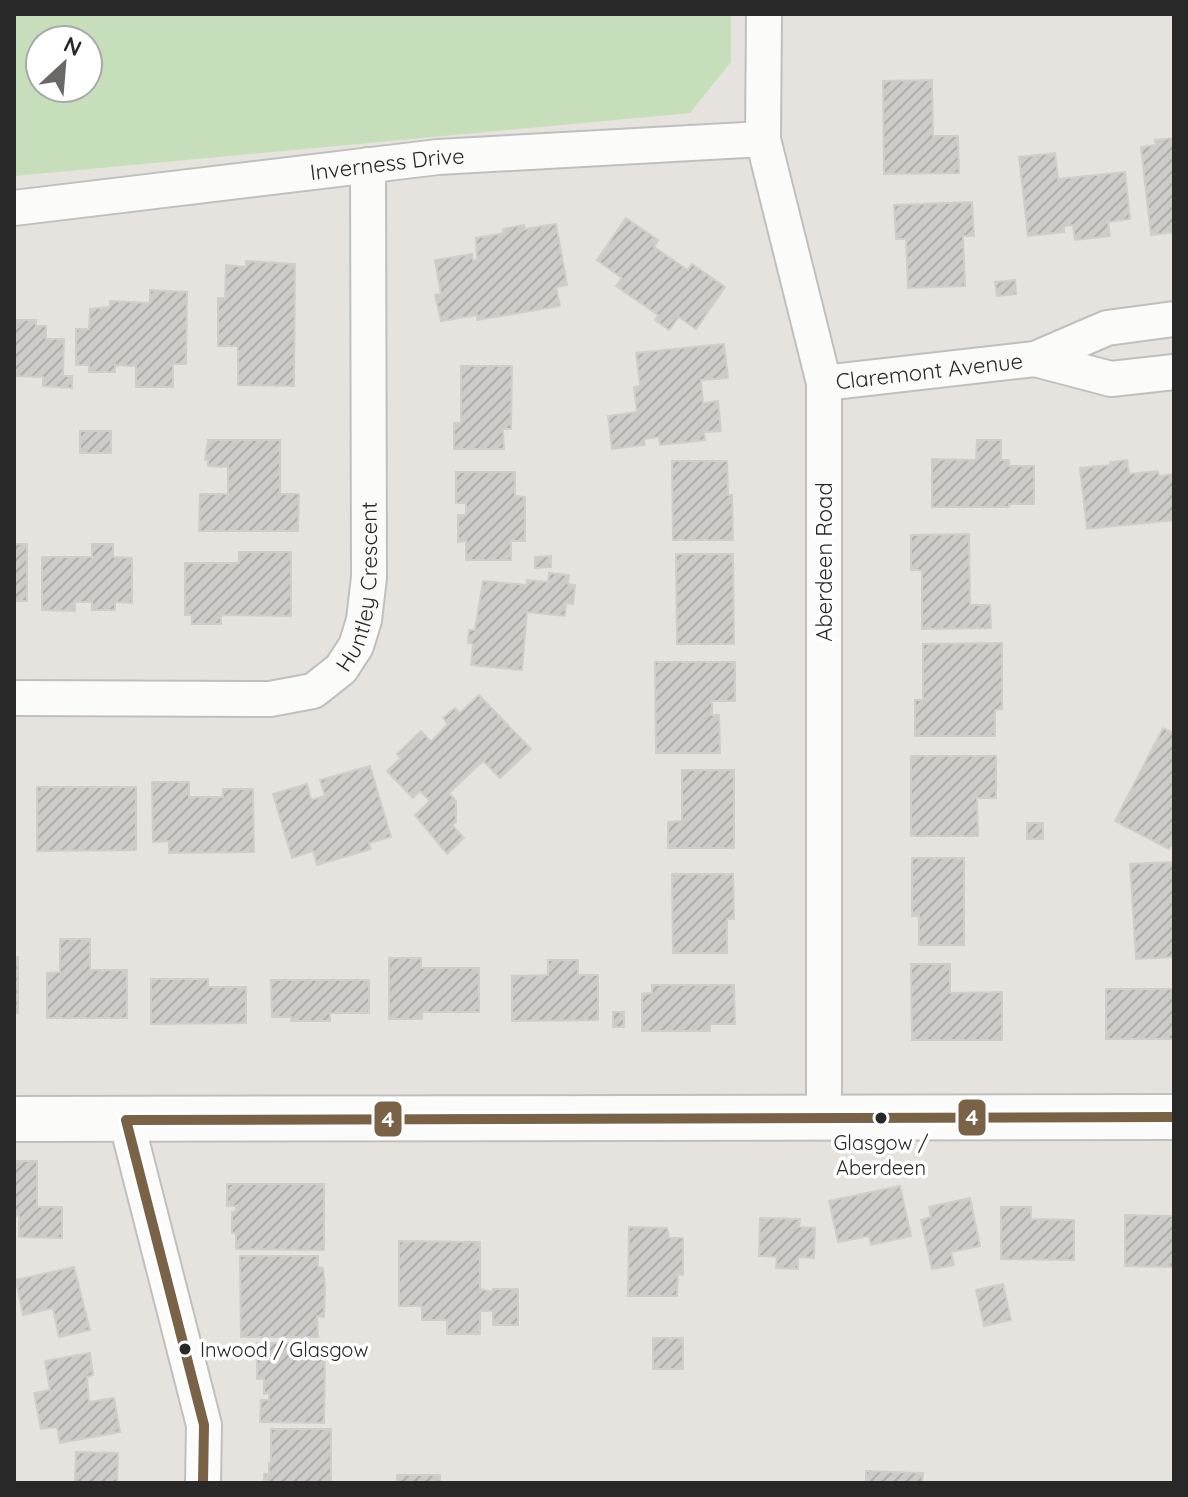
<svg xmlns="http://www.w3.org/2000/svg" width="1188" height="1497" font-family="Quicksand,sans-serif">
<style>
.grass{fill:#c7deba;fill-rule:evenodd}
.building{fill:url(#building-hatch);stroke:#d1ceca;stroke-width:2}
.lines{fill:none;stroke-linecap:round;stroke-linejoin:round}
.minor-casing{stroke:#c0bfbf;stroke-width:38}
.tertiary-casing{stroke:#c0bfbf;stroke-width:48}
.minor{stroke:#fbfbfa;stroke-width:34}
.tertiary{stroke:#fbfbfa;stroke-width:44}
.bus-1-casing{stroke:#fff;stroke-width:16}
.bus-1{stroke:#796246;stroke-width:10}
.bus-dot{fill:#282828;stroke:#fff;stroke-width:3}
.labels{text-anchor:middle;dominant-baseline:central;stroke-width:7;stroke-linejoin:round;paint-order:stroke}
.bus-label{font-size:20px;fill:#282828;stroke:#fff}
.street-label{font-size:22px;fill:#282828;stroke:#fff}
.line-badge{stroke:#fff;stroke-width:3}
.badge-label{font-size:22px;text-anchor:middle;font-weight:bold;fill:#fff}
</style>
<defs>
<pattern id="building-hatch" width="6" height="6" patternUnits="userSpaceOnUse" patternTransform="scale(2)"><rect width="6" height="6" fill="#cdcbc7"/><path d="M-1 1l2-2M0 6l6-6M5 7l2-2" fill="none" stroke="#b0aeab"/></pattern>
</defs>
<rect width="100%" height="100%" fill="#e6e3de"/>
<!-- grass -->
<path class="grass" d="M14,14H731V62L690,113L14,176ZM40,40H88V88H40Z"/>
<!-- building -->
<path class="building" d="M932,80L933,136H958L959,173L884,174L883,81Z
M1174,138V232L1151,235L1141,147L1156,145L1155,140Z
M1055,153L1058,179L1125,172L1130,219L1108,222L1110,236L1075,240L1073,225L1064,226V232L1028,236L1019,157Z
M972,202L974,236H963L965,286L908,288L906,239H896L894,205Z
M626,218L658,240L654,247L688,270L692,264L725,287L696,329L679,317L669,330L655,320L658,315L616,286L622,278L597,260Z
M556,224L567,285L556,287L560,306L477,320V315L441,321L435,295L441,294L435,260L472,254L473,260H477L476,238L504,233L503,229L524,225L525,229Z
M246,261L295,264L294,386L238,385V346H218V298H225L226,265L246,267Z
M1015,280L1016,294L997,296L995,282Z
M150,290L187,292L186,364H173V387H136V366L115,365V372H89V365H76V329H89L90,309L110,307V301L150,303Z
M14,320H36V326H46V339H64L63,376H72V388L43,386V377L14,376Z
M724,344L728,378L701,380L703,403L718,401L721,431L704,432L705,440L660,445L659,437L644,439L645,445L612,449L608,416L637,412L634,387L640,386L636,353Z
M461,366H512L511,429H503L504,449H454V423H461Z
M80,431H111V453H80Z
M208,440H280V494H299L298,531H199L200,494H228V467L208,466V460H205Z
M977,440H1001V460H1009V466H1034V504H1009V507H932V459L976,460Z
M1127,460L1129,474L1158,471L1159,476L1174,474V520L1087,529L1080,468L1111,465L1110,462Z
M672,461H727L728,495H732L733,540H673Z
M456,472H515V496L525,497V541H511V560H466V541L458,542V515H466V503H456Z
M969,534L970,605H990L991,628L922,629V570H911V535Z
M14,544H27V601H14Z
M92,544H113V557L132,558V603L115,602V610H92V602H75V611L42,610V557H92Z
M239,552H291V616L221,615V624H192V615H185V563H239Z
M676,554H733L734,644H677Z
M551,556V567L535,568V557Z
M549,573L569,575L568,584L575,585L573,604L566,603L565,616L527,612L522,670L471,665L473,644L468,643L469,630H475L483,581L527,585V580L548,582Z
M1002,643V709L995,710V736H915V700H923V644Z
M655,662H735V701H712V715H719L720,753H656Z
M479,695L531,749L500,778L483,761L449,793L456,801V822L452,825L464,838L447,854L415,815L430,801L420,791L413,798L387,771L401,758L397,754L421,731L431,742L448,724L443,718L455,708L460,713Z
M1163,728L1174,733V840L1169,849L1115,821Z
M911,756H996V798H977L978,836H911Z
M370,766L391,837L369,843L371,849L317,865L313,851L292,858L273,794L307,784L311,800L325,796L320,780Z
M682,770H734V848H668V822L682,821Z
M152,782H189V797H223V789H253L254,852L169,853V841L153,842Z
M37,787H136V850L37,851Z
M1027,823H1043V839H1027Z
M912,858H964V945H919V916H912Z
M1174,862V957L1136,959L1130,864Z
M672,874H733L734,919H727V953H673Z
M60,939H90V970H127V1018H47V973L60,972Z
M14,957H18V1013H14Z
M389,958H421V968H479V1012H422V1019H389Z
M548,960H578V975H598V1020L512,1021V976L548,975Z
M911,964H950V993L1002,992V1040H912Z
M151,979H208V987H246V1023L151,1024Z
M271,980H369V1013H330V1021H291V1017H272Z
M652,985H734L735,1024H710V1031H642V994L652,993Z
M1106,989H1174V1039H1106Z
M613,1012H624V1027H613Z
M14,1161H37V1207H62V1238L19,1237V1216H14Z
M227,1184H324V1250L236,1249V1233H232V1212L236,1211V1206H227Z
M900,1186L911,1236L871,1245L869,1236L838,1242L829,1201Z
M970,1198L980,1246L951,1252L954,1265L932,1269L921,1220L931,1217L929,1207Z
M1001,1207H1031V1219L1074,1220V1260L1001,1259Z
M1125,1215L1174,1216V1267L1125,1266Z
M760,1218L800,1219L799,1227L815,1228L814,1258L798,1257V1269L776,1268L777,1257L759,1256Z
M629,1227L667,1228L669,1238H683V1275L678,1274L677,1296H628Z
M399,1241L480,1242V1289L493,1292V1289H518V1325H493V1311H480V1334H447V1320H422V1306H399Z
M240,1256H318V1267L323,1268L325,1286L324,1317L317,1316L318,1337H241Z
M74,1267L90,1330L59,1337L53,1308L23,1315L16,1280Z
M1003,1284L1011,1320L984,1326L976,1290Z
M653,1338H683V1369H653Z
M257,1343H293V1355H325L324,1423L260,1422L261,1400H269V1393L264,1394V1379H257Z
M90,1353L93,1375L87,1377L89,1402L114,1398L120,1432L60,1443L57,1427L41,1429L34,1393L50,1390L45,1361Z
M271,1429H331V1483H264V1474H269V1463L271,1464Z
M76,1452L118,1453L117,1482L128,1483H75Z
M866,1471L923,1473L922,1483H866Z
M397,1475H440V1483H397Z"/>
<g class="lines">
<!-- minor casing -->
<g class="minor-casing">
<g id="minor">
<path d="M764,14L763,139L824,383V1117"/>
<path id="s1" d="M14,208L438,157L763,139"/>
<path d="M1035,359L1111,379L1174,372"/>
<path id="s2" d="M824,383L1035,359L1107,328L1174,319"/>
<path id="s3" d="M14,698L270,699L313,691L341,669L356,646L364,620L369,577L368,165"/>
<path d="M126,1120L204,1425L203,1483"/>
</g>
</g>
<!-- tertiary casing -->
<g class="tertiary-casing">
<path id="tertiary" d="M14,1119L1174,1117"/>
</g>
<!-- minor -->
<use href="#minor" class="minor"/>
<!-- tertiary -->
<use href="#tertiary" class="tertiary"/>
<!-- bus-1 casing -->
<g class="bus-1-casing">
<path id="bus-1" d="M126,1120L1174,1117
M126,1120L204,1425L203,1483"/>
</g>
<!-- bus-1 -->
<use href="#bus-1" class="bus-1"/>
</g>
<!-- markers -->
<g class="bus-dot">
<circle cx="881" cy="1118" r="7"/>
<circle cx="185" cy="1349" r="7"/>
</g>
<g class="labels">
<!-- bus labels -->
<g class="bus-label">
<text x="881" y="1142">Glasgow /<tspan x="881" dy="25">Aberdeen</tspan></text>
<text x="200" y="1349" text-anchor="start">Inwood / Glasgow</text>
</g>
<!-- street labels -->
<g class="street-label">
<text stroke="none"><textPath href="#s1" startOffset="376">Inverness Drive</textPath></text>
<text stroke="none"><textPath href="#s2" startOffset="106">Claremont Avenue</textPath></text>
<text transform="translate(824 562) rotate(-90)">Aberdeen Road</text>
<text stroke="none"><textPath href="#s3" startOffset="422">Huntley Crescent</textPath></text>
</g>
</g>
<g class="line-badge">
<rect x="957" y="1098" width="30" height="39" rx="8" fill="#796246"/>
<rect x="373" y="1100" width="30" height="38" rx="8" fill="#796246"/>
</g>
<g class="badge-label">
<text x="972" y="1125">4</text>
<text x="388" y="1127">4</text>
</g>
<!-- border -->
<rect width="1188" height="1497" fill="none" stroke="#282828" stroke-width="32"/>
<!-- north arrow -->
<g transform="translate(64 64) rotate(26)"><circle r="38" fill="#ffffff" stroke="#a9a9a9" stroke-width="2"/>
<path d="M0-6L14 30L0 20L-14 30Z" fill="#6a6968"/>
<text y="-12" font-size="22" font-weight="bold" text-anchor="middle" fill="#282828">N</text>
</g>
</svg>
